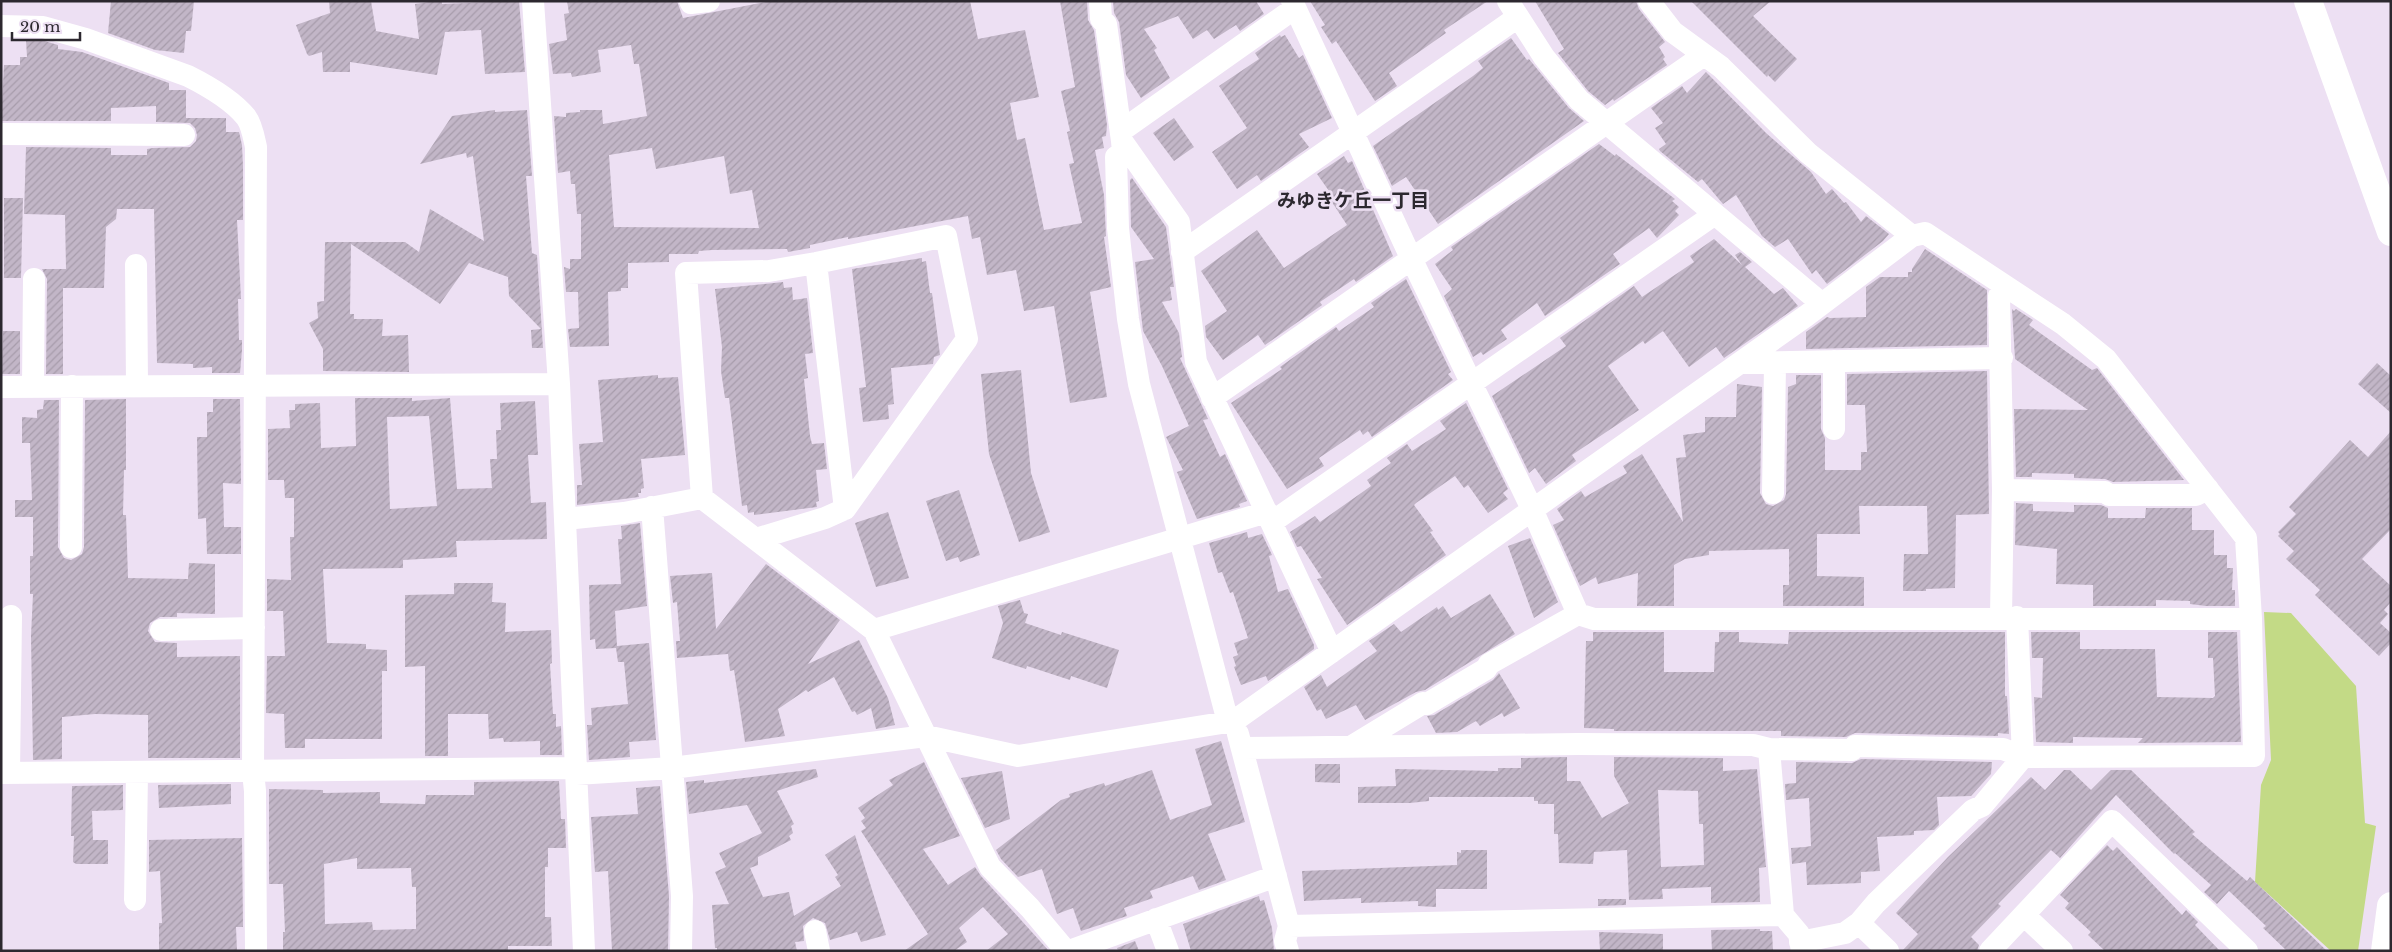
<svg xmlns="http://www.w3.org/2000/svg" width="2392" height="952" font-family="'Libre Baskerville','Noto Sans JP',serif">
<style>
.grass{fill:#c3da86}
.building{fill:url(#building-hatch);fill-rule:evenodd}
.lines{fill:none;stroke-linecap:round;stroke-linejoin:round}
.street{stroke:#fff;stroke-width:22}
.secondary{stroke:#fff;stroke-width:28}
.labels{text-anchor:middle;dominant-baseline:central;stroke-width:5;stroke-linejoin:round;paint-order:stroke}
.neighbourhood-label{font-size:19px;font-weight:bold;fill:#2c282f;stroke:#ede0f3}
</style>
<defs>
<pattern id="building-hatch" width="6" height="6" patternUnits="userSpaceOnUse" patternTransform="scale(1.25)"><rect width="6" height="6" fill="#c2b6c7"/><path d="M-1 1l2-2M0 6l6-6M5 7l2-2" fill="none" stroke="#a79cab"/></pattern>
</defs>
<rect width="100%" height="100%" fill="#ede0f3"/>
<!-- grass -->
<path class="grass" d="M2264,612L2291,613L2356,686L2365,823L2376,826L2358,951H2331L2255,882L2261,785L2271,760Z"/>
<!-- building -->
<path class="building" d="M111,1H194L191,31H186L184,53L155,50L108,33Z
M329,1H371L376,31L419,39L415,4L436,1H442V4L519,1L525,72L485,74L481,30L445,32L437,75L350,62V72H323L322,52L309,56L307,54L296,25L330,13Z
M567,1H677L683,18L771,1H970L978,39L1025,30L1039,97L1010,103L1017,140L1025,138L1044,230L1082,223L1069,164L1074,163L1067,132L1070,131L1061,91L1075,87L1060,1H1087L1088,20L1094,30L1107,125L1106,136L1102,137L1104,148L1095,150L1104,195L1106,236L1104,237L1111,287L1090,292L1107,397L1070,403L1054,306L1024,311L1016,270L987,275L980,237L972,239L968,216L848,239V237L810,245V248L788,252L787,249L712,250L699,251L698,254H669V262L628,263V288H621V291L608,292L609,346L570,347L568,329L579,328L578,292H566L564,267L570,269V259H581V214H577L575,184H571L570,171L558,173L554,116L566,117V113L580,112V110H602L603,124L647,116L639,64H634L631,45L598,50L601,72L572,77L571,73L553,74L549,44L567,40L564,14L569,13ZM652,148L656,169L724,156L730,194L752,190L759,228L614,227L609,155Z
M1113,1H1256L1264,14L1240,31L1236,25L1214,39L1207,30L1193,39L1178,16L1144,29L1157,48L1154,50L1170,78L1141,98L1126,75L1119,22L1114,13Z
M1310,1H1488L1444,30L1446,33L1389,73L1397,86L1375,101L1336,41L1332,44L1321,27L1325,25Z
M1535,1H1636L1639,9L1665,42L1659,47L1665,57L1663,59L1667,65L1614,101L1613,99L1605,105L1588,91L1558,53L1564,49Z
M1691,1H1771L1753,16L1797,59L1775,82L1768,75L1767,77Z
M1280,35L1281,37L1285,35L1299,58L1303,55L1332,118L1299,134L1309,147L1261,181L1257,175L1237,189L1212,152L1247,128L1219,86L1259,59L1255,53Z
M1511,38L1527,60L1529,59L1569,108L1584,121L1438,224L1406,177L1392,186L1373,146L1473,76L1483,68L1478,61Z
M26,40H41L58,45V49L82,52L169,83V90H186V118H226V132H239L242,145L243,166V220H237L241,299H238L239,340H242V350L240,373H212V367L193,368V364L157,363L154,209H117L116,219L106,227L104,288H63V374H46L47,279L42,269H66L65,215L24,214L26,147L111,148V155H147V149L153,148L190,147L196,141L197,135L195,128L190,123L156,122V106L111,108V121H1L4,65H20V57H27Z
M1706,72L1766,133L1811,172L1826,194L1832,189L1844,203L1846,202L1861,222L1866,216L1889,234L1883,241L1827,284L1816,270L1812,274L1788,239L1775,247L1762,236L1736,195L1723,204L1702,179L1698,182L1660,151L1659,149L1666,144L1655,128L1663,123L1651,108L1682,86L1687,93Z
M495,110V112L527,110L532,176H526L532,253L537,255L543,348H532L531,330L541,329L509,296L508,277L469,263L440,304L351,244L350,314H354V319H383L382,336L408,335L409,372L323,371V349L309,323L318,318L317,302L324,301L325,242H405L419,252L430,209L484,241L473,156L467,158L466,153L420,164L452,116Z
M1174,118L1194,147L1174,161L1153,133Z
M1599,144L1615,156L1616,154L1675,199L1672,201L1679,207L1675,211L1679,215L1657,238L1649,228L1613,254L1620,264L1545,316L1537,303L1501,330L1507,339L1483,355L1481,352L1473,357L1444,296L1452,289L1435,264L1453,250L1451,247Z
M1344,156L1348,163L1352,161L1393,256L1356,282L1354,279L1320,302L1322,305L1265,345L1258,335L1223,360L1206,337L1205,326L1227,311L1201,271L1257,230L1284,268L1347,225L1326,193L1329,191L1317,174Z
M1132,178L1166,227L1174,287H1170L1172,300L1162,302L1179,333L1182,357L1180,358L1208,419L1203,420L1220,457L1225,454L1247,501L1239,504L1240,507L1197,519L1177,472L1183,470L1166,437L1193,424L1189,426L1162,366L1143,331L1135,262L1154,259L1131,227L1130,180Z
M4,198H23L21,278H4Z
M1714,239L1742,265L1735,255L1740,252L1752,262L1745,267L1774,294L1783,288L1798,306L1724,358L1716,347L1689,367L1663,331L1645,344L1643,341L1608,366L1639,410L1572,455L1576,461L1546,484L1535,468L1529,473L1492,396L1566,346L1560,338L1634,286L1642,297L1694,262L1690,256Z
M1925,249L1987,290V345L1806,349V332L1827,317L1830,318L1866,317V287L1880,277H1908V272H1912V269Z
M922,258V262L926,261L930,293H932L940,355L934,357L933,364L891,368L894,404L888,405L889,419L863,422L859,388L866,387L852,269Z
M1406,279L1451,372L1448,374L1453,380L1372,437L1368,431L1363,435L1360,430L1319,458L1324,466L1287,489L1231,403L1282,369L1280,367L1336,327L1339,331L1374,307L1371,303Z
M783,282L784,288L792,287L793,300L807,298L813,353L805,354L808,378L804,379L810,436L812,444L824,443L827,469L816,470L819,501L816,502L817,507L754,515V512L748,513L747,505L742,506L729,398H725L721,371L722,347L715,289Z
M2012,309L2014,311L2016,309L2033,320L2029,325L2092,370L2097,368L2184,480L2113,482L2105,479L2074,478V474L2032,473V477H2016L2014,409L2088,410L2015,359Z
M3,331H20V374H2Z
M2377,363L2391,376V413L2358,384Z
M1021,370L1031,473L1050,532L1019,542L989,454L981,374Z
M1987,371L1989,514L1956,515L1955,588L1926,589V591H1903L1904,554H1928L1927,506H1859L1860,534H1817V576L1864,577V606H1783V585H1789V549L1709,551V555L1685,559L1674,565V606H1637L1638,573L1598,584L1596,577L1580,586L1553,525L1564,520L1557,509L1581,491L1585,497L1627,473L1623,466L1642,454L1683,522L1676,458L1686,457L1683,435L1705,432V417H1736L1737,384L1762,387L1760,493L1766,504L1773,506L1784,500L1786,494L1788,387L1796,384V375H1821V429L1825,438V470H1861V452H1867L1865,405H1847V374Z
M658,375V378L678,377L685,455L641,459L644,488L641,489V493H638L639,497L577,505V485H582L579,444L603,442L598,380Z
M355,398H412V401L450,398L457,489L492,488L490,459H497L496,430H501L500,403L535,401L538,455H528L531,503L546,502L547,539L456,541L457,557L403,560V568L323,569L327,643L366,644V649L387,650V671H382V739H305V748H285L284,714L266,713L267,656H285L283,611H267V579L291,580L290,537H294V498H285L284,480H268V429L290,428L289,410H295V404L320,403L321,448L356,446ZM429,416L437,506L390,509L387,417Z
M126,399V470H124L123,515H126L128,578L188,579L189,563L215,564V614L177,613V617H160L150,623L148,631L155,642L177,643V657L240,656V758H148V715L95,714L62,717V759L33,760L31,636L33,594H30V556H33V517H15V500H32L30,443H22V417L37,418V410L43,409L44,400H59L58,547L64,558L71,560L82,554L84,547L85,400Z
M213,399H240L241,484L223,483L224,527H241V554H207L206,518L198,519L197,437H207V412H213Z
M1466,403L1508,489L1503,493L1508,499L1488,513L1468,485L1464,488L1455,476L1416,503L1414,505L1433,531L1430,532L1446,555L1347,625L1317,579L1322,578L1301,546L1297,547L1290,532L1315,516L1320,522L1364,491L1371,486L1367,480L1391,463L1387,458L1407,444L1412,451L1446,429L1440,421Z
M2391,431V529L2362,559L2391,586V602L2384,610L2388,614L2380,623L2391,633V643L2379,656L2315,595L2320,590L2286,559L2294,551L2278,536L2280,534L2278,532L2296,514L2289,507L2350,440L2368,457Z
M959,490L980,555L960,562L958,557L946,561L926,501Z
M2016,503L2033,504V511L2074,512V505H2101L2108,508V518H2145L2146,508H2192V530H2214V555H2227V568H2233L2232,590H2235V606H2206L2190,604V601L2156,600V606H2093V585L2056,584L2057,549L2015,545Z
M888,512L909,578L876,587L855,523Z
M640,523L647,606L615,611L617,646L649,643L656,740L629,742L630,757L589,760L587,725H592L591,708L628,704L624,662H618L616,648L596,649L595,639L590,640L589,585L621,584L618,539H622L621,526Z
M1247,532L1248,538L1262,534L1272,555L1269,556L1278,592L1288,589L1314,645V649L1268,681L1266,676L1241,685L1234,667L1236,666L1233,657L1238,655L1234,643L1248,638L1233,592L1230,593L1222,572L1218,573L1209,543Z
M1530,538L1558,602L1534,618L1508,546Z
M766,564L840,620L808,664L859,640L888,698L895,725L876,729L871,708L857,715L855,711L852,712L834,677L808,692L806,690L778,709L785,736L745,742L734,670L730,671L728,654L677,658L676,641H680L677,602L673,603L670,576L712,573L716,629Z
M454,583H493L492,602L506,603L505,632L551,630L552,663L550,664L553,714H556V727L561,726L562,755H540V741L504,742L503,738L489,739L488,714H448V756H425V666L405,667V595L454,594Z
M1490,594L1515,634L1425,690L1416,692L1365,720L1356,705L1326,719L1321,709L1317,711L1304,687L1321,675L1327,687L1377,651L1369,641L1394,624L1401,632L1437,607L1438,610L1443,606L1451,618Z
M1020,600L1024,613L1028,614L1025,623L1061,635L1062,632L1119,650L1107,688L1071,676L1070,680L1027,666L1026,669L992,658L1003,623L998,606Z
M1593,632H1664V672H1714L1715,642H1719V632H1739V642L1788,644L1789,632H2005V696H2007L2009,734L1998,733V736L1855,733L1846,737L1781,736V731H1614V729L1584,728L1586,641H1593Z
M2031,632H2080V649H2155L2157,697L2213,698L2215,696L2213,658H2208V632H2237L2241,742L2138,743L2143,738L2073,737V743L2036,742L2034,697L2042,698L2043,658H2032Z
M1499,673L1520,708L1504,717L1502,713L1480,726L1476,721L1457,732L1436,733L1427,716L1434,715L1493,680Z
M1221,741L1245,822L1208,834L1226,880L1199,890L1193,876L1150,891L1153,898L1124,908L1127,916L1081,931L1073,908L1057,914L1042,869L1018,877L1001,859L996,850L1061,800L1070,797L1069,794L1104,783L1105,786L1152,770L1170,820L1212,805L1195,749Z
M1567,757V781H1580L1602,818L1629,803L1614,776V757L1723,758V771L1757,769L1766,867L1759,868L1760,902L1711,903V887L1662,889L1663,899L1629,900L1627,850L1594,852L1593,864L1559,863L1558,834H1554V804H1538V801H1534V797H1429V801L1410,803H1358V787L1396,786L1395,769L1498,771V768H1521V758ZM1658,790L1698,791L1699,824H1703L1704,865L1661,867Z
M1861,759L1992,762L1991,774L1971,796L1937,797L1939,825L1934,830L1914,831V835L1877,837L1880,871L1861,872V883L1807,885L1806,862L1792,864L1791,848L1805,847L1806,855L1805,847L1811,846L1809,798L1786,800L1785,784L1796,783V762L1852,763Z
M924,762L960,836L923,849L948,885L975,867L981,876L1049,951H986L1008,934L983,907L959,928L967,942L954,951H904L928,934L861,831L866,828L861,821L865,818L858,808L893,785L889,780Z
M1315,764H1340V783L1315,782Z
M816,769L818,777L777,791L794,824L791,826L793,833L789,836L791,840L758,857V865L750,868L763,897L789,892L794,916L841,886L835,877L838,875L825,855L855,835L886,935L861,942L857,932L830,940L825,923L813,918L803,926L804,941L795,942L797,951H717V948H715L712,905L729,904L715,872L726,867L719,853L762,833L747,805L689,814L686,782L704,780V783Z
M2064,770H2070L2091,790L2111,770H2131L2195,832L2192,834L2247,881L2250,877L2327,951H2287L2263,928L2266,926L2229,891L2217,904L2204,892L2211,885L2175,853L2174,854L2116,795L2060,858L2051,850L1998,904L2001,906L1971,937L1979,945L1977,951H1902L1918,934L1896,913L1915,892L1948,857L2031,777L2045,790Z
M1002,771L1010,819L985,828L961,778Z
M559,781L561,819H565L566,848H548V867H545V917H551L552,946H508V951H283V932H285L283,884H269V789L323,790V793L380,792V803L425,804L426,795H474V782ZM357,858V869L411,868L412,887H416V929L373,930L372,922L325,924L324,864Z
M231,784V804L159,808L158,785Z
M123,785V810L92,811L93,840H108V864H76L73,862L74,836H71L72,786Z
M660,786L669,896L668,951H612L608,871L595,872L591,817L638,814L636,788Z
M242,838L243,927H236L237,951H159V923H162L160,871L149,872V840Z
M2107,845L2113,851L2117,847L2182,915L2186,910L2198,922L2195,925L2220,951H2105L2088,935L2091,932L2065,908L2069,903L2060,895Z
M1461,850H1487V889H1436V907L1418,906V901L1361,903V898L1304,901L1302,871L1457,865V852L1461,853Z
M1259,896L1260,901L1264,900L1272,928L1274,951H1191L1183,924Z
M1598,899H1626V905L1598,906Z
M1760,929V931H1772L1773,951H1712L1711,930Z
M1599,932L1663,934V951H1600Z
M1135,941L1139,951H1118L1117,948Z"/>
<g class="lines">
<!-- street -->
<path class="street" d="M533,1L559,384L584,951
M690,1L691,3L709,1
M1100,1L1101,19L1106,24L1122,141L1123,152L1116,157L1118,228L1128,319L1139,384L1228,722
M1292,1L1412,260L1532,509L1578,614L1594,619H2251
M1508,1L1544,57L1579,100L1821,303
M1649,1L1673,32L1721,67L1808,153L1912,236
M1,26L43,27L86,39L188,76C208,86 232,100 246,117C252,125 254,138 256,147L253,772L255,791L256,951
M1121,131L1295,8
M1,134L184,135
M1122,141L1179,222L1196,362L1332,652
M1182,252L1518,17
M816,263L845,509
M136,265L137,385
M1740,363L2002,358
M33,386L34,279
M1,387L559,384
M1212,398L1704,55
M1834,429V361
M2003,490L2105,492L2109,495H2196L2208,489
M1773,493L1775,364
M702,498L686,273L769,271L816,263L946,236L967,339L845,509L825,518L756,539
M652,507L682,896L681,951
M565,519L624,513L702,498L874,630L990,867L1030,908L1066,951
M1272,522L1715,214
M71,547L72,386
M2001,617L2003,490L1999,296L2005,286
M161,630L254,628
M874,630L1267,512
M1238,734L1289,926L1285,941L1288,951
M1354,745L1423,703L1427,704L1486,669L1489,664L1578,614
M1242,748L1578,744L1753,745L1769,749L1852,750L1855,746L2003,749L2023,757L2017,617
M1769,749L1783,915
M1,773L576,768
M9,773L11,616
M576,774L672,768L926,736L1018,756L1234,721L1806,316L1912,236L1925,233L2063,324L2106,359L2246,538L2251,619L2254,756L2023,757L1982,806L1973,810L1876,903L1859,923L1845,933L1800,942
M135,900L137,773
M2024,915L2062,951
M1156,919L1168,951
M1859,923L1888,951
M1289,926L1783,915L1799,934L1802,951
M815,931L819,951
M1069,951L1276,876
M1990,951L2112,821L2247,951"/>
<!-- secondary -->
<path class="secondary" d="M2308,1L2391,232
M2385,951L2391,906"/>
</g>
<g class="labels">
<!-- neighbourhood labels -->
<g class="neighbourhood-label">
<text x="1353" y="200">みゆきケ丘一丁目</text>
</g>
</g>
<!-- border -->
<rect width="2392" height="952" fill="none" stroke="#2c282f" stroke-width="5"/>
<!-- scale -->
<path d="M12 32v8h68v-8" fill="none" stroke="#2c282f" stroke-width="2.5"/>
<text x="20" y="32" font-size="15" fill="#2c282f" stroke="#ede0f3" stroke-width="4" paint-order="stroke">20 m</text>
</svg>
